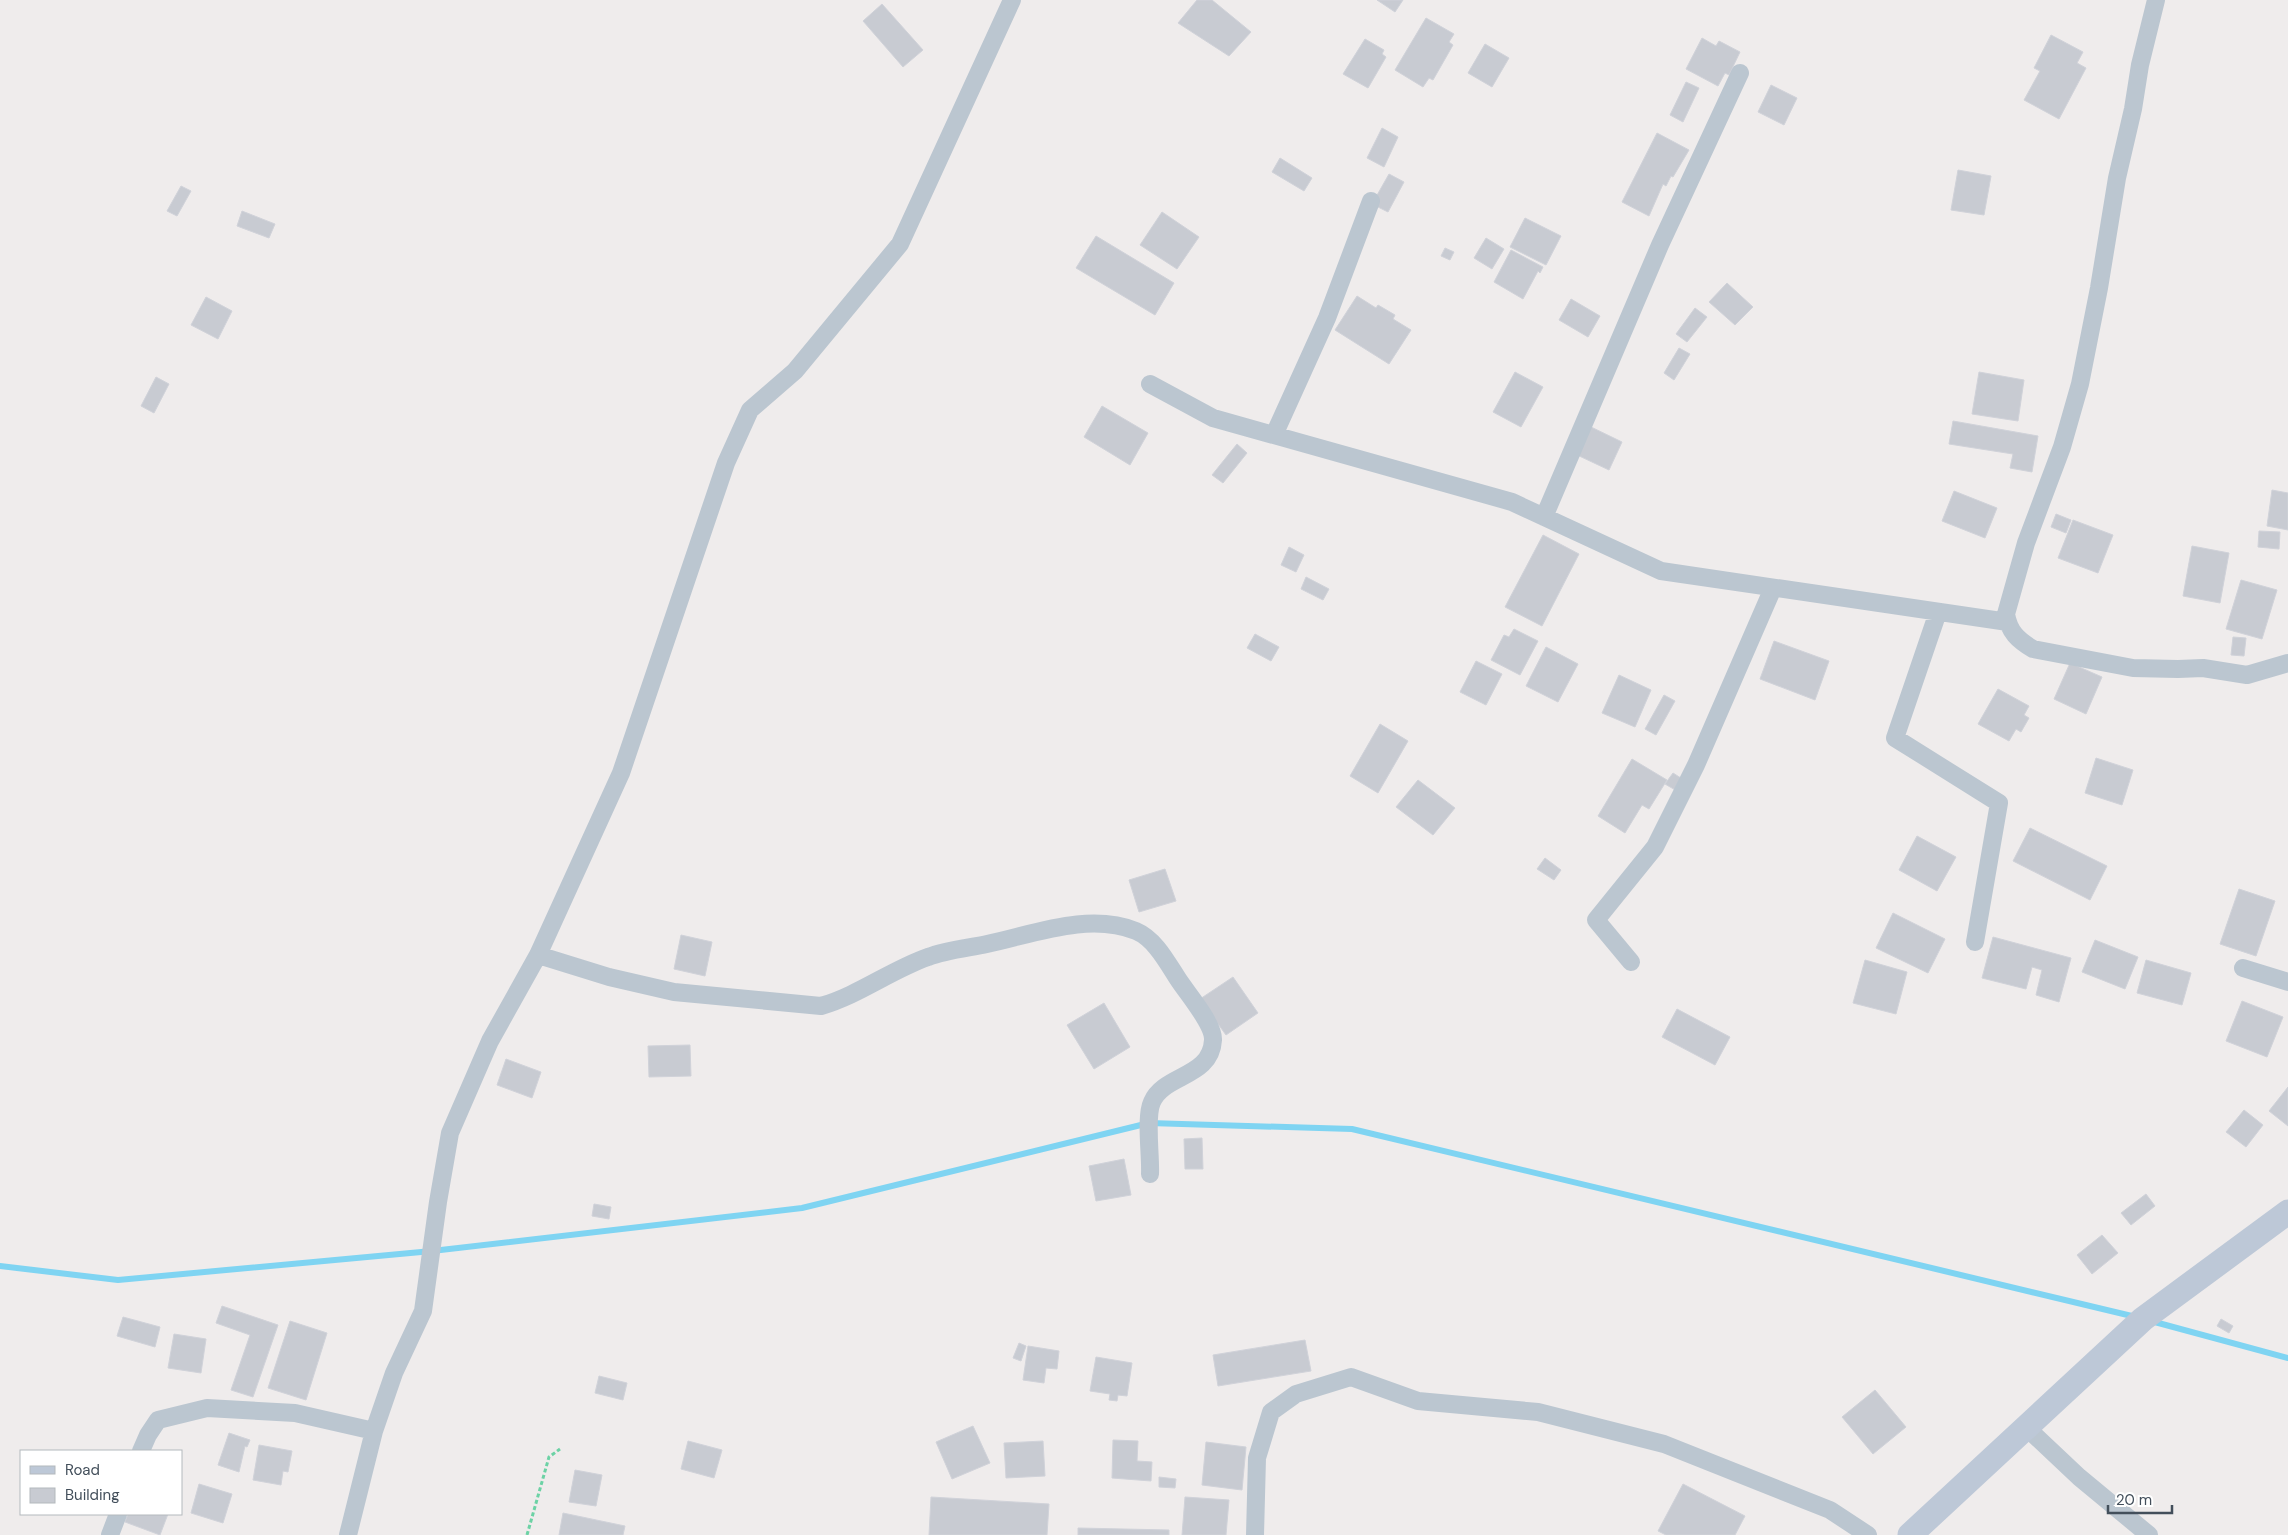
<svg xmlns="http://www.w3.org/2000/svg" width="2288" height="1535" font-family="'DM Sans',sans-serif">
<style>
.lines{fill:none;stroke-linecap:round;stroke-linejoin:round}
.stream{stroke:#7fd4f2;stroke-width:6}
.building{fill:#c8cbd2;stroke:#d0d2d9}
.path{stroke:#6cd2a5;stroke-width:3;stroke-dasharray:4 2.5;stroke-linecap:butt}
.street{stroke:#bbc6d0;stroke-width:18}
.secondary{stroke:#bdc8d7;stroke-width:25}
</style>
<rect width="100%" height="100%" fill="#efecec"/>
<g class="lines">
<!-- stream -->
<path class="stream" d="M0,1266L118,1280L432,1251L802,1208L1149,1123L1352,1129L2136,1317
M2151,1321L2288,1358"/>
</g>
<!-- building -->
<path class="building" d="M1197,0H1212L1251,32L1229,56L1178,23Z
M1377,0H1403L1395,12Z
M882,4L923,50L903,67L863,21Z
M1426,18L1454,34L1449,42L1453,45L1433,80L1429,78L1423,87L1395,70Z
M2051,35L2083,52L2077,63L2086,68L2059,119L2024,100L2040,71L2034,68Z
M1702,38L1716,46L1719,41L1740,52L1729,75L1725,73L1718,86L1686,69Z
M1365,39L1384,50L1382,54L1386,57L1368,88L1343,74Z
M1485,44L1509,58L1492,87L1468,73Z
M1686,82L1699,88L1683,122L1670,115Z
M1771,85L1797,98L1784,125L1758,112Z
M1382,128L1398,137L1384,167L1367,158Z
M1657,133L1689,150L1673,177L1671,176L1666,186L1663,184L1649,216L1622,202Z
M1280,158L1312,178L1304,191L1272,172Z
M1958,170L1991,176L1984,215L1951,210Z
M1389,174L1404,182L1388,212L1372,204Z
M181,186L191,191L177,216L167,211Z
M242,211L275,224L269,238L237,226Z
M1162,212L1199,237L1177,269L1140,245Z
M1525,218L1561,236L1546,265L1510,247Z
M1096,236L1174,283L1155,315L1076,268Z
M1486,238L1504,249L1492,269L1474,258Z
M1445,248L1454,252L1450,260L1441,256Z
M1511,250L1543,267L1540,273L1538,271L1523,299L1494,282Z
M1727,283L1753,307L1735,325L1709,302Z
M1357,296L1376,308L1378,305L1395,315L1393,319L1411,330L1389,364L1335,330Z
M206,297L232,311L218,339L191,325Z
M1571,299L1600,316L1588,337L1559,320Z
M1695,308L1707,317L1687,342L1676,334Z
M1679,348L1690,354L1674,380L1664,373Z
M1515,372L1543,387L1521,427L1493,412Z
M1979,372L2024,380L2018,421L1972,414Z
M156,377L169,384L154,413L141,406Z
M1102,406L1148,433L1130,465L1084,437Z
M1953,421L2038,436L2032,472L2010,468L2013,454L1949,444Z
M1589,426L1622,442L1609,470L1575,454Z
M1237,444L1247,453L1223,483L1212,475Z
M2272,490L2288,493V530L2267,526Z
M1954,491L1997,508L1985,538L1942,521Z
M2056,514L2071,520L2066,533L2051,527Z
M2073,520L2113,535L2098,573L2058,558Z
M2259,531L2280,532L2279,549L2258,547Z
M1543,535L1579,554L1542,626L1505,607Z
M2192,546L2229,553L2220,603L2183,596Z
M1289,547L1304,555L1296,572L1281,565Z
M1306,577L1329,589L1323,600L1301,589Z
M2241,580L2277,590L2262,639L2226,629Z
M1514,629L1538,641L1520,675L1491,660L1504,635L1509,637Z
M1255,634L1279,647L1271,661L1247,648Z
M2233,637L2246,638L2244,656L2231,655Z
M1774,641L1829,661L1815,700L1760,679Z
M1546,647L1578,664L1558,702L1526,686Z
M1476,661L1502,674L1486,705L1460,692Z
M2070,663L2102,677L2086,714L2054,699Z
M1619,675L1651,690L1635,727L1602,713Z
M1998,689L2029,706L2024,715L2029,718L2021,732L2016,729L2009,741L1978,724Z
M1664,695L1675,701L1656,735L1645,729Z
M1380,724L1408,741L1378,793L1350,776Z
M2096,758L2133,770L2122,805L2085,793Z
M1632,759L1667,780L1649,809L1642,805L1625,833L1598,816Z
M1673,773L1684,780L1677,791L1665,784Z
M1418,780L1455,808L1433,835L1396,807Z
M2030,828L2107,866L2090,900L2013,861Z
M1917,836L1956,857L1937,891L1899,870Z
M1545,858L1561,870L1554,880L1537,869Z
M1165,869L1176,901L1139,912L1129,880Z
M2239,889L2275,901L2256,956L2220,944Z
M1893,913L1945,939L1928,973L1876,948Z
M681,935L712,942L705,976L674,969Z
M1993,937L2071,958L2059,1002L2036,995L2042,970L2032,967L2026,989L1982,978Z
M2095,940L2138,957L2125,989L2082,972Z
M1865,960L1907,972L1896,1014L1853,1003Z
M2146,960L2191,973L2182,1005L2137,993Z
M1233,977L1258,1013L1226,1035L1200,999Z
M2242,1001L2283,1017L2267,1057L2226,1041Z
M1104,1003L1130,1047L1094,1069L1067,1025Z
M1677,1009L1730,1037L1715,1065L1662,1037Z
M690,1045L691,1076L649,1077L648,1046Z
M506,1059L541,1072L532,1098L497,1085Z
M2288,1087V1126L2269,1111Z
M2244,1110L2263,1125L2246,1147L2226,1132Z
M1202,1138L1203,1169H1185L1184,1139Z
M1124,1159L1131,1195L1096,1201L1089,1166Z
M2146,1194L2155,1206L2131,1225L2121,1213Z
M594,1204L611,1207L609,1219L592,1216Z
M2102,1235L2118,1253L2092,1274L2077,1255Z
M222,1306L278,1325L253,1397L231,1390L250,1335L216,1323Z
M123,1317L160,1327L155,1347L117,1336Z
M2221,1319L2233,1326L2229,1333L2217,1326Z
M290,1321L327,1333L306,1400L268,1388Z
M174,1334L206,1339L201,1373L168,1368Z
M1305,1340L1311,1371L1218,1386L1213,1355Z
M1019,1343L1026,1346L1021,1361L1013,1358Z
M1028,1346L1059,1351L1057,1369L1046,1368L1044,1383L1023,1380Z
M1096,1357L1132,1363L1127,1396L1118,1395L1117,1401L1109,1400L1110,1394L1090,1391Z
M599,1376L627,1383L623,1400L595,1393Z
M1875,1390L1906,1427L1873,1454L1842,1417Z
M973,1426L990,1463L952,1479L936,1442Z
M229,1433L250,1440L247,1447L245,1446L239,1472L218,1465Z
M1113,1440L1138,1441L1137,1461L1152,1462L1151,1481L1112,1478Z
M688,1441L722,1450L714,1478L681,1469Z
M1043,1441L1045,1476L1006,1478L1004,1443Z
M1206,1442L1246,1447L1242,1490L1202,1485Z
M259,1445L292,1451L288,1472L283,1471L281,1485L253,1480Z
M575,1470L602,1475L596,1506L569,1502Z
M1159,1477L1176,1479L1175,1488L1159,1487Z
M199,1484L232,1494L223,1523L191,1513Z
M1683,1484L1745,1516L1735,1535H1666L1658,1531Z
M931,1497L1049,1504L1047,1535H929Z
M1185,1497L1229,1500L1226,1535H1182Z
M563,1513L625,1526L623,1535H559Z
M128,1514H168L160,1535L125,1522Z
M1078,1528L1169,1530V1535H1078Z"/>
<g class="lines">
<!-- path -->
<path class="path" d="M527,1535L549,1457L560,1449"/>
<!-- street -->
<path class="street" d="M2156,0L2140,65L2133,109L2117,178L2099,288L2080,384L2062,447L2026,543L2006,614C2009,632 2018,640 2033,649L2133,668L2178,669L2203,668L2247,675L2288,663
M1150,384L1213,418L1512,502L1661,571L2008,622
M1274,435L1327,318L1371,201
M1544,517L1660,245L1740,73
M1938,612L1895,738L1999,803L1975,942
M538,955L609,977L674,992L821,1006C859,995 891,970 928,957C946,950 968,948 987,944C1034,934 1089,912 1136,931C1155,939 1167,962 1178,979C1187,993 1214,1024 1213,1040C1211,1078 1164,1074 1152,1102C1145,1117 1151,1156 1150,1174
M1631,962L1596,920L1655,847L1696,765L1773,588
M2243,968L2288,982
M2027,1428L2079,1477L2149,1535
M141,1451L148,1435L158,1420L207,1408L295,1413L374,1431
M110,1535L118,1514
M348,1535L374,1431L394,1373L423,1311L438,1202L450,1133L490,1041L538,955L621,773L726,463L750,410L795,371L900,244L1012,0
M1255,1535L1257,1458L1271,1412L1296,1394L1351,1377L1418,1401L1538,1412L1664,1444L1830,1510L1868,1535"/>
<!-- secondary -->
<path class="secondary" d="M1910,1535L2143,1319L2288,1212"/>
</g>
<!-- legend -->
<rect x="20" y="1450" width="162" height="65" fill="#ffffff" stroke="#b4b9bd"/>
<rect x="30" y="1466" width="25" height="8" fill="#bdc8d7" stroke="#b4b9bd"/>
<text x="65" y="1475" font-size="15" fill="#434f5b">Road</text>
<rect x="30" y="1488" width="25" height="15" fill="#c8cbd2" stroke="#b4b9bd"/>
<text x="65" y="1500" font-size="15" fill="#434f5b">Building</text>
<!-- scale -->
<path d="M2108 1505v8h64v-8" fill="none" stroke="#434f5b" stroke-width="2.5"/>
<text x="2116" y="1505" font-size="15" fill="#434f5b" stroke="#ffffff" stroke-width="4" paint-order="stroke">20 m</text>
</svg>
